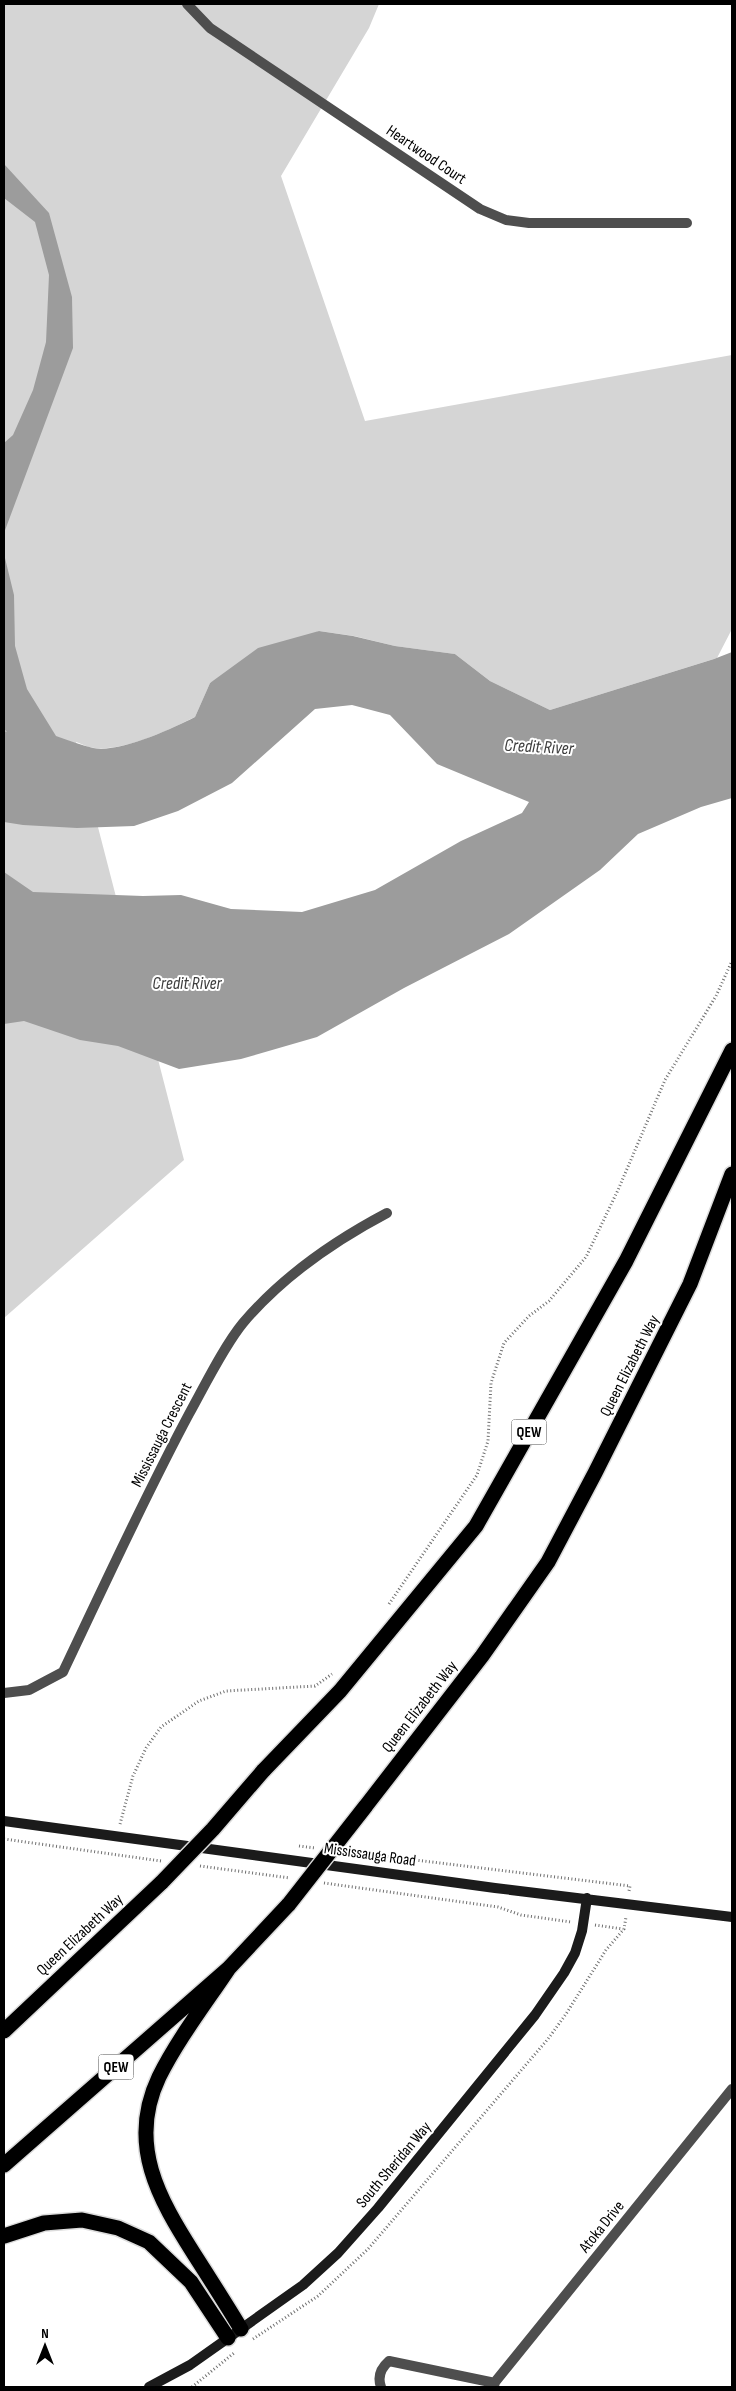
<svg xmlns="http://www.w3.org/2000/svg" width="736" height="2391" font-family="'Sofia Sans Condensed',sans-serif">
<style>
.green{fill:#d5d5d5}
.water{fill:#9c9c9c}
.lines{fill:none;stroke-linecap:round;stroke-linejoin:round}
.highway-casing{stroke:#dbdbdb;stroke-width:18}
.path{stroke:#707070;stroke-width:3;stroke-dasharray:1 2.5;stroke-linecap:butt}
.street{stroke:#4e4e4e;stroke-width:10}
.secondary{stroke:#1b1b1b;stroke-width:10}
.highway{stroke:#000;stroke-width:15}
.highway-bridge-casing{stroke:#dbdbdb;stroke-width:18;stroke-linecap:butt}
.highway-bridge{stroke:#000;stroke-width:15}
.labels{text-anchor:middle;dominant-baseline:central;stroke-width:4;stroke-linejoin:round;paint-order:stroke}
.shield{fill:#fff;stroke:#4c4c4c;stroke-width:1}
.shield-label{font-size:15px;font-weight:bold;fill:#000}
.street-label{font-size:16px;fill:#000;stroke:#fff}
.water-label{font-size:18px;font-style:italic;fill:#3d3d3d;stroke:#fff}
</style>
<rect width="100%" height="100%" fill="#fff"/>
<!-- green -->
<path class="green" d="M4,4H379L369,28L281,176L365,421L732,355V629L717,658L550,710L490,681L455,654L395,646L354,636L319,631L210,683L195,717C168,730 126,751 95,748C89,748 82,744 76,742L184,1160L4,1318Z"/>
<!-- water -->
<path class="water" d="M4,164L49,213L72,297L73,348L4,533V443L13,435L33,390L46,342L49,275L35,222L4,198Z
M4,554L14,595L15,646L27,689L56,736C68,740 81,745 93,748C120,753 171,729 195,717L210,683L258,648L319,631L353,636L395,646L455,654L490,681L550,710L714,659L732,652V798L701,807L638,834L600,870L509,934L404,988L317,1037L241,1059L179,1069L118,1046L80,1040L24,1021L4,1024V872L33,892L143,896L181,895L231,909L302,912L375,890L461,841L522,813L529,802L437,764L390,715L352,705L315,709L232,783L178,811L134,826L77,828L23,825L4,822V731L7,732L4,729Z"/>
<g class="lines">
<!-- highway casing -->
<g class="highway-casing">
<path id="highway" d="M263,1771L340,1691L476,1526L626,1261L732,1050
M365,1807L482,1656L548,1562L595,1473L690,1284L732,1174
M229,1968C205,2004 178,2039 159,2077C127,2144 159,2199 194,2254C210,2279 226,2304 241,2329
M4,2031L162,1882
M4,2165L229,1968L289,1904
M4,2236L44,2223L82,2220L118,2228L149,2242L191,2282L228,2338"/>
</g>
<!-- path -->
<path class="path" d="M389,1604L477,1475L488,1441L491,1383L504,1343L529,1316L549,1301L586,1257L618,1190L665,1080L716,996L732,961
M120,1824L133,1776L146,1748L161,1727L199,1701L226,1691L315,1686L332,1674
M4,1839L161,1861
M299,1846L315,1848
M349,1852L630,1886L629,1891
M200,1866L290,1878
M324,1883L498,1907L521,1915L571,1922
M595,1925L623,1929
M253,2339L318,2296L368,2249L548,2039L566,2014L606,1950L624,1929L626,1917
M192,2387L234,2353"/>
<!-- street -->
<path class="street" d="M187,4L210,28L480,209L506,220L529,223H687
M4,1693L29,1690L63,1672C104,1586 144,1498 189,1414C204,1387 224,1346 243,1323C282,1277 334,1241 387,1213
M381,2387C377,2376 381,2368 389,2361L495,2383
M491,2387L732,2089"/>
<!-- secondary -->
<path class="secondary" d="M4,1821L495,1888L732,1917
M149,2387L190,2365L303,2285L338,2253L378,2208L535,2015L564,1973L575,1953L582,1931L587,1898"/>
<!-- highway -->
<use href="#highway" class="highway"/>
<!-- highway-bridge casing -->
<g class="highway-bridge-casing">
<path id="highway-bridge" d="M162,1882L213,1829L263,1771
M289,1904L365,1807"/>
</g>
<!-- highway-bridge -->
<use href="#highway-bridge" class="highway-bridge"/>
</g>
<g class="labels">
<!-- shield labels -->
<g class="shield">
<rect x="511.5" y="1419.5" width="35" height="25" rx="4"/>
<rect x="98.5" y="2054.5" width="35" height="25" rx="4"/>
</g>
<g class="shield-label">
<text x="529" y="1432">QEW</text>
<text x="116" y="2067">QEW</text>
</g>
<!-- street labels -->
<g class="street-label">
<text transform="translate(426 155) rotate(34)">Heartwood Court</text>
<text transform="translate(630 1366) rotate(-63)">Queen Elizabeth Way</text>
<text transform="translate(162 1435) rotate(-63)">Mississauga Crescent</text>
<text transform="translate(420 1707) rotate(-52)">Queen Elizabeth Way</text>
<text transform="translate(370 1855) rotate(8)">Mississauga Road</text>
<text transform="translate(80 1935) rotate(-43)">Queen Elizabeth Way</text>
<text transform="translate(394 2165) rotate(-50)">South Sheridan Way</text>
<text transform="translate(602 2227) rotate(-51)">Atoka Drive</text>
</g>
<!-- water labels -->
<g class="water-label">
<text transform="translate(539 747) rotate(3)">Credit River</text>
<text x="187" y="983">Credit River</text>
</g>
</g>
<!-- border -->
<rect width="736" height="2391" fill="none" stroke="#000000" stroke-width="10"/>
<!-- north arrow -->
<g transform="translate(45 2346)" stroke="#ffffff" stroke-width="4" paint-order="stroke">
<path d="M0-4L9 19L0 12L-9 19Z" fill="#000000"/>
<text y="-8" font-size="14" font-weight="bold" text-anchor="middle" fill="#000000">N</text>
</g>
</svg>
